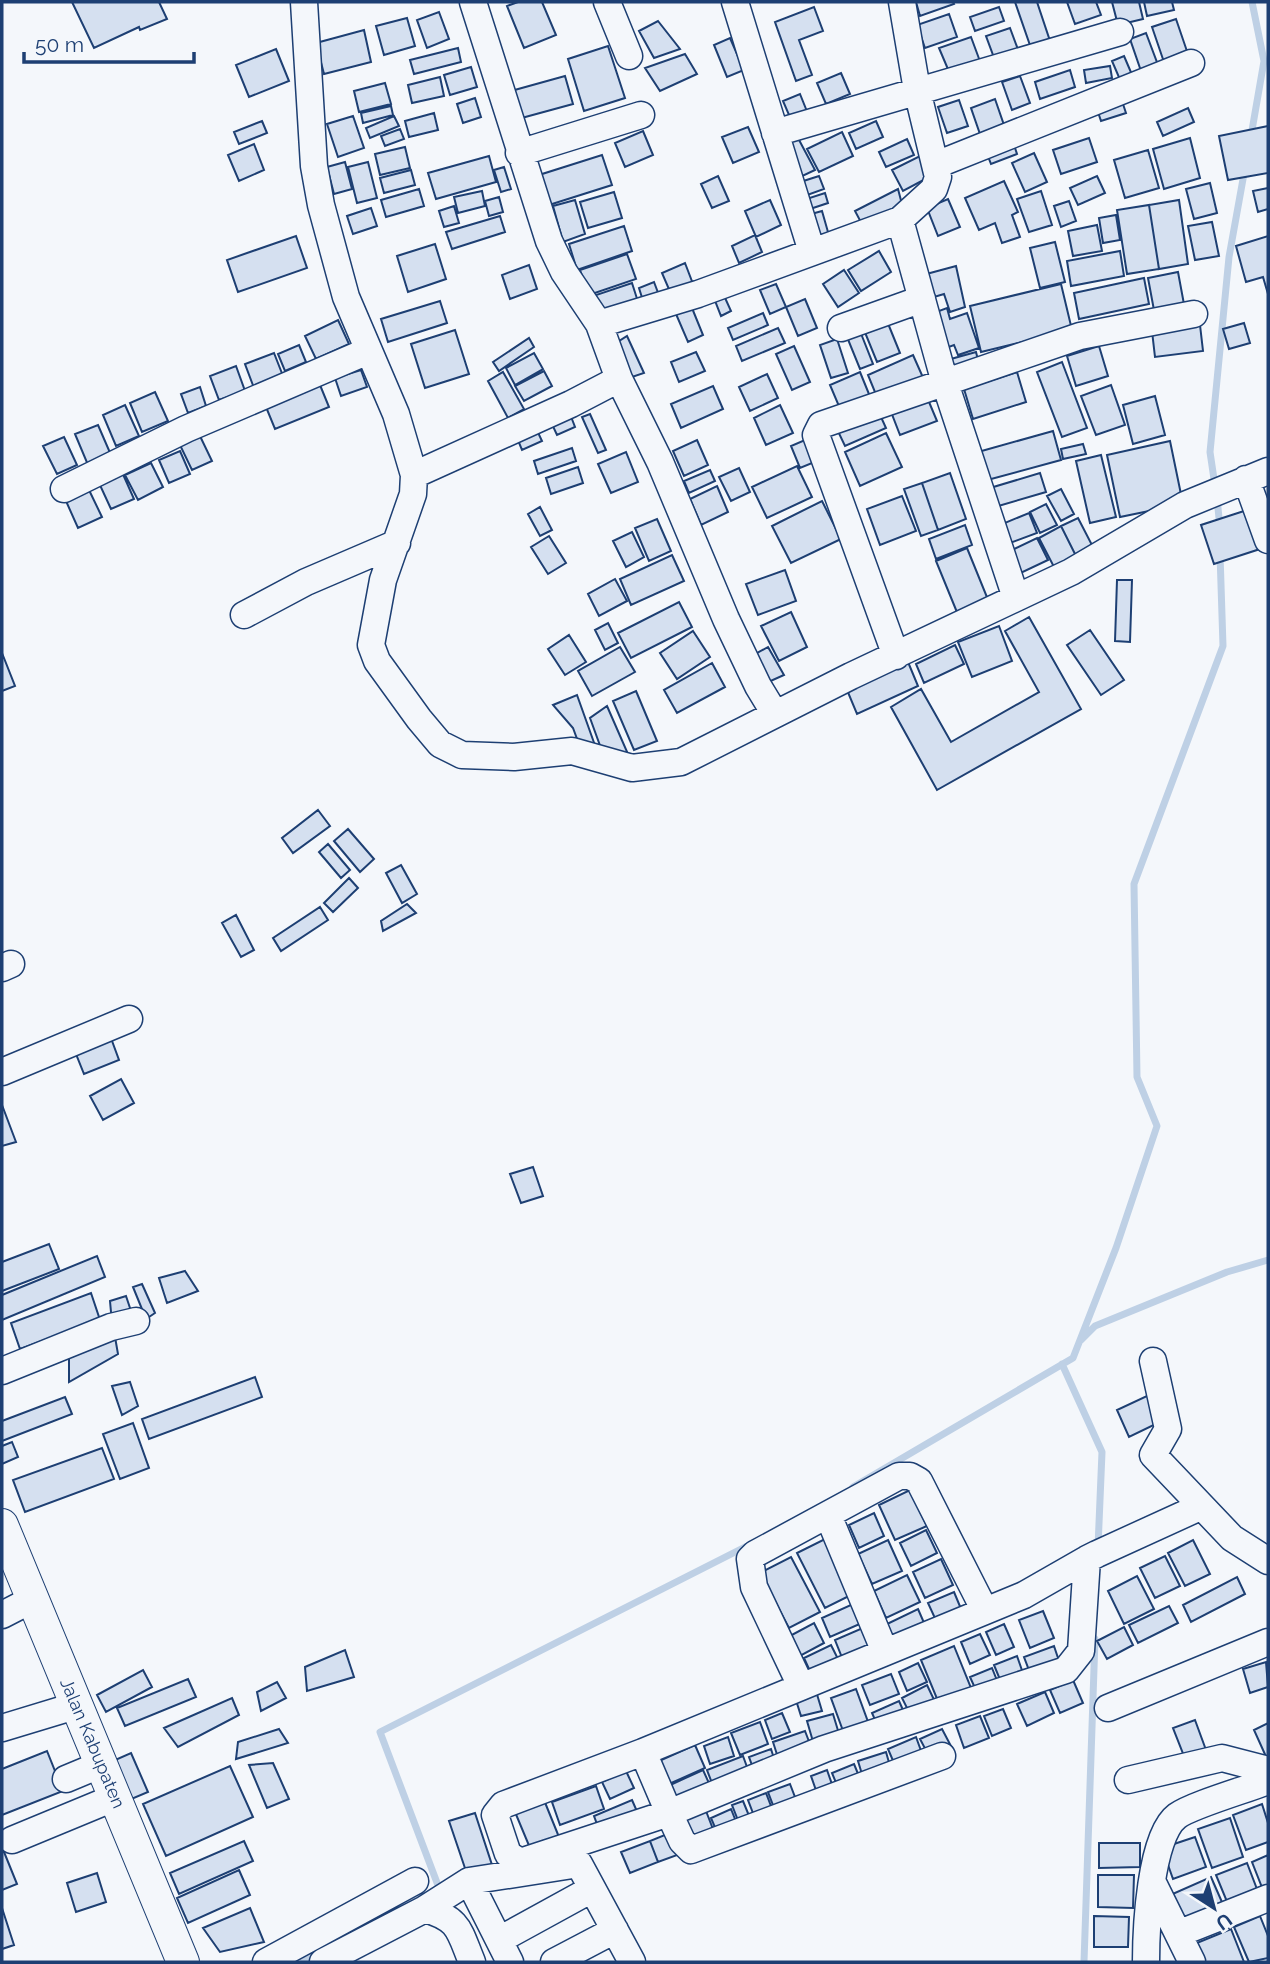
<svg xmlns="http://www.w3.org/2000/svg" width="1270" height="1964" font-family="Raleway,sans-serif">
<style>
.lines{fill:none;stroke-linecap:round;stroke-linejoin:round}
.stream{stroke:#bed0e5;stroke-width:7}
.building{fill:#d5e0f0;stroke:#1d3f73;stroke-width:2}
.minor-casing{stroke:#1d3f73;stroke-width:29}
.major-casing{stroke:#1d3f73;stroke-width:34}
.minor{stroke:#f4f7fb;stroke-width:26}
.major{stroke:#f4f7fb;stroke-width:32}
.labels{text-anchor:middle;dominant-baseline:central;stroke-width:5;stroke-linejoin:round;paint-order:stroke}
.street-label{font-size:18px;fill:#1d3f73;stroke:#f4f7fb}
</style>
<rect width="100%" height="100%" fill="#f4f7fb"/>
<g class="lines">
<!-- stream -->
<path class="stream" d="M1251,136L1264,61L1252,2
M1215,486L1210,452L1229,257L1245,168
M1217,498L1220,528
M1081,1340L1095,1326L1227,1272L1268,1260
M1062,1364L1102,1452L1098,1547
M853,1487L1073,1358L1116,1248L1157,1126L1137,1077L1134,884L1223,646L1220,554
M433,1891L439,1888L380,1732L751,1544
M303,1962L318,1954
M1084,1962L1095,1639"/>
</g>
<!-- building -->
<path class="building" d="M72,2H159L167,19L140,30L139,27L94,48Z
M518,2H542L556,35L524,48L507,6Z
M916,2H953L954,4L920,16Z
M1015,2H1037L1051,44L1032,51Z
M1067,2H1096L1101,15L1075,24Z
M1112,2H1139L1143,19L1118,25Z
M1144,2H1172L1174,10L1147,16Z
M814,7L823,31L799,40L812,75L796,81L775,22Z
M999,7L1004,21L975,31L970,17Z
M439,12L449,39L427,48L417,20Z
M949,14L957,37L925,48L917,25Z
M407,18L415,46L384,55L376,26Z
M1176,19L1190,60L1166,68L1152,27Z
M658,21L680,49L654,58L639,31Z
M1010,28L1020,55L996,63L986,36Z
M364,30L371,62L324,74L316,43Z
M1146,33L1158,65L1141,71L1130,39Z
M971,37L981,64L950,74L939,48Z
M730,38L744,70L727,77L714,45Z
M608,46L625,98L584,111L568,59Z
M458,48L461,62L414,74L410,60Z
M276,49L289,81L249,97L236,65Z
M685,54L697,74L660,91L645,68Z
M1124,56L1136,84L1124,89L1112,61Z
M1110,66L1112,78L1086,83L1084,70Z
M471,67L477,87L450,95L444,75Z
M1070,70L1075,87L1040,99L1035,82Z
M841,73L850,94L826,104L817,83Z
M565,76L573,104L518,119L511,91Z
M1020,76L1030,103L1012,110L1002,82Z
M440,77L444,96L412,103L408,85Z
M385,83L391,104L359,112L354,91Z
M800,94L808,114L792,122L783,101Z
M475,98L481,117L463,123L457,104Z
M995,99L1005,128L981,137L971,108Z
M959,100L968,126L947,133L938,107Z
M1122,101L1126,113L1101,121L1097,109Z
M391,106L393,115L363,123L361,113Z
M1188,108L1194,122L1163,136L1157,122Z
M434,113L438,130L409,137L405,121Z
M353,116L364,148L338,157L327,124Z
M394,116L399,126L370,138L366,128Z
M262,121L267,133L239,144L234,132Z
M876,121L883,137L856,149L849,133Z
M1268,126V173L1228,180L1219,136Z
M748,127L759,152L733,163L722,137Z
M400,129L404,139L385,146L381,136Z
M643,131L653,155L625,167L615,143Z
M842,132L853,156L819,172L807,149Z
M798,138L815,170L796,179L783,146Z
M1089,138L1097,162L1061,174L1053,150Z
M1190,138L1200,178L1164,189L1153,149Z
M907,139L914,155L886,167L879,152Z
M1013,142L1017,154L991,164L986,151Z
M254,144L264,170L239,181L228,155Z
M405,147L410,168L380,175L375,154Z
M1148,150L1159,188L1125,198L1114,160Z
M1034,153L1047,182L1025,192L1012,163Z
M924,154L933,175L903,191L892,170Z
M602,155L612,185L549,205L539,175Z
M489,156L496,182L436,199L428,173Z
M345,162L352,189L334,194L327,167Z
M368,162L377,198L357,203L348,167Z
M504,167L511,189L501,192L494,170Z
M411,170L415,185L384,193L380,178Z
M718,176L729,201L712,208L701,184Z
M819,176L824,189L799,198L794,184Z
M1097,176L1105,193L1078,205L1070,188Z
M1004,181L1018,212L1012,215L1020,237L1002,243L995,223L979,230L965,198Z
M1210,183L1217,213L1194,219L1186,189Z
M1268,188V209L1258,212L1253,191Z
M419,189L424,206L386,217L381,200Z
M898,189L904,212L864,228L855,211Z
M482,191L485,206L458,213L454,197Z
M1041,191L1052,225L1029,232L1017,199Z
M614,192L622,218L588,228L580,202Z
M825,193L828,203L801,212L797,202Z
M499,197L503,212L489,216L485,201Z
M948,199L960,227L938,236L927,208Z
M575,200L585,234L563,242L553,206Z
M770,200L781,225L756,237L745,211Z
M1179,200L1188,264L1159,269L1149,205Z
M1069,201L1076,221L1061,227L1054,206Z
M1149,205L1159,269L1127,274L1117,210Z
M454,206L459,223L444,227L439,211Z
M371,208L377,226L353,234L347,216Z
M822,211L830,239L813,245L804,216Z
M1116,215L1120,240L1103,243L1099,218Z
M500,216L505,232L452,249L446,232Z
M1212,222L1219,256L1195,260L1188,226Z
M1097,225L1102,251L1073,256L1068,231Z
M624,226L632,251L577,270L569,244Z
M755,235L762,252L739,263L732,246Z
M296,236L307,268L238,292L227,260Z
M1268,236V294L1263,277L1246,282L1236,246Z
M1055,242L1065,282L1040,288L1030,248Z
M435,244L446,279L408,292L397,256Z
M879,251L891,272L861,291L848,270Z
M1120,251L1124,276L1071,286L1067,261Z
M627,254L636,279L589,295L580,270Z
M685,263L693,284L671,294L662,273Z
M529,265L537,289L510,299L502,275Z
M956,266L965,307L950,312L944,294L924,300L919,276Z
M844,270L859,293L838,307L823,284Z
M1178,272L1186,315L1156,321L1148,278Z
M1144,278L1149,304L1079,319L1074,293Z
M654,282L660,298L644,304L639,288Z
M632,283L640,308L602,321L593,296Z
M776,284L786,307L770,314L760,290Z
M1061,284L1072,330L981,352L970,306Z
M721,289L731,311L721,316L712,293Z
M805,299L817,328L798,336L786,307Z
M440,301L447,323L388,342L381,319Z
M692,308L703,335L688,342L676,314Z
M947,308L950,319L967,313L979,348L958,355L954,345L938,351L928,315Z
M763,313L768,325L733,340L728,328Z
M338,320L349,344L316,359L305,336Z
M887,321L900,353L877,362L864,330Z
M1244,323L1250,343L1229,349L1223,329Z
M1200,325L1203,351L1155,357L1152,331Z
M778,328L785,343L742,361L736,346Z
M455,330L469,374L425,388L411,344Z
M860,331L873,364L860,369L847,337Z
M627,336L644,373L626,379L613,345Z
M529,338L534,347L499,371L493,362Z
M837,339L848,373L831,378L820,345Z
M299,345L306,362L285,371L278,354Z
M794,346L810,382L792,390L776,354Z
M1099,346L1108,376L1076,386L1067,356Z
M696,352L705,371L679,382L671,362Z
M976,352L980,368L945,378L940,362Z
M274,353L283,376L254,388L245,364Z
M534,353L543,369L515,385L506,368Z
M913,355L925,382L879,402L868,375Z
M1062,362L1087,428L1062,437L1037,372Z
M236,366L245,391L219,400L210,376Z
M361,370L367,387L341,396L335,378Z
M544,371L552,386L524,401L515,386Z
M503,372L524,409L508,418L488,381Z
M860,372L871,399L841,411L830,385Z
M1017,372L1026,402L973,419L964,389Z
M767,374L778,398L750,411L739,387Z
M320,385L329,407L275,429L266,407Z
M1111,385L1125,425L1096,435L1081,396Z
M713,386L723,409L681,428L671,404Z
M200,387L206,406L188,413L181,394Z
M924,390L937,421L900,435L888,404Z
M155,392L168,421L142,432L130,403Z
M1155,396L1165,435L1133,444L1123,405Z
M125,405L139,436L116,446L103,415Z
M780,405L793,433L766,445L754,418Z
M876,406L886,428L845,446L835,425Z
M570,414L575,427L557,435L551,422Z
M590,414L606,450L598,453L582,417Z
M534,424L542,441L522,450L515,433Z
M98,425L111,455L88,465L75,434Z
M1053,431L1061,460L980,482L971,454Z
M886,433L902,467L860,486L845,452Z
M199,434L212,461L192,470L179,443Z
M64,437L77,465L57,474L43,446Z
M812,437L822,459L800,468L791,446Z
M697,440L708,465L684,476L673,451Z
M1170,441L1183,504L1120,517L1107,455Z
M1083,444L1086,454L1063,459L1061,449Z
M572,448L576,461L538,474L534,461Z
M180,451L190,474L169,483L159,460Z
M626,452L638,482L611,493L598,464Z
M1101,455L1116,517L1090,523L1076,461Z
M151,463L163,487L138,500L125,475Z
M797,466L812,497L767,518L752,487Z
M578,467L583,483L551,494L546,478Z
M739,468L750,492L731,501L719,477Z
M710,470L715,481L689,493L684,481Z
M122,472L134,499L111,509L99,483Z
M950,473L966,519L938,530L922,483Z
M1040,473L1046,492L995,507L990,488Z
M922,483L938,530L921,536L904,489Z
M717,486L728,512L701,525L690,499Z
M1061,489L1074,514L1061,521L1047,496Z
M89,490L102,517L78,528L66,501Z
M902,496L916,531L880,545L867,509Z
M822,501L841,539L791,563L772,526Z
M1046,504L1057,525L1040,533L1030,512Z
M540,507L552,530L540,536L528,514Z
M1247,510L1260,549L1214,564L1201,525Z
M1029,513L1037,533L1002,546L995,527Z
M1078,518L1093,547L1076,556L1061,526Z
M657,519L671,551L649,561L635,528Z
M965,525L972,545L936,559L929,539Z
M1061,526L1076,556L1054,567L1039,538Z
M632,532L644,557L626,567L613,541Z
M549,536L566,563L548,574L531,547Z
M1037,538L1048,560L1014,576L1004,554Z
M967,548L991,607L961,622L936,561Z
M672,555L684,581L631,605L620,579Z
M785,570L796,601L758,615L746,584Z
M615,579L627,601L599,616L588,594Z
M1117,580H1132L1130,642L1115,641Z
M679,602L692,627L631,658L618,633Z
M791,612L807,647L779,661L761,626Z
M1029,617L1081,709L937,790L891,707L921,689L951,742L1039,692L1005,631Z
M608,623L618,643L605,650L595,630Z
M999,626L1012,661L972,677L958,642Z
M1090,630L1124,680L1101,695L1067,645Z
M693,631L710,657L677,679L660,653Z
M569,635L586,662L565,675L548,649Z
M955,645L964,664L924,683L916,664Z
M620,647L635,672L592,696L578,671Z
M768,647L784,675L764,684L750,657Z
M2,653L15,686L2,691Z
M908,662L918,686L857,714L847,690Z
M712,663L725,687L677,713L664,690Z
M636,691L657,741L634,750L613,701Z
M577,695L597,751L580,747L573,728L553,705Z
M607,706L628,754L602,751L590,718Z
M318,810L330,826L293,853L282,838Z
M348,829L374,859L360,872L334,841Z
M328,844L350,870L341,878L319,852Z
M401,865L417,894L402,903L386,873Z
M349,878L358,888L333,912L324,903Z
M407,904L416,913L383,931L381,921Z
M320,907L328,920L281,951L273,938Z
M236,915L254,950L241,957L222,923Z
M108,1030L119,1060L84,1074L72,1044Z
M121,1079L134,1103L103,1120L90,1096Z
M2,1105L16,1142L2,1146Z
M533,1167L543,1196L521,1203L510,1174Z
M49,1244L59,1269L2,1291V1262Z
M97,1256L105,1277L2,1320V1295Z
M185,1271L198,1291L167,1303L159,1278Z
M142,1284L155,1313L146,1319L133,1287Z
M91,1293L100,1320L20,1349L11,1323Z
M126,1296L134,1320L112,1323L110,1301Z
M115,1337L118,1354L69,1382V1352Z
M255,1377L262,1397L149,1439L142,1419Z
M130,1382L138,1406L122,1415L112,1386Z
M1149,1395L1162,1421L1129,1437L1117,1410Z
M65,1397L72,1414L2,1441V1421Z
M133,1423L149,1468L120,1479L103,1434Z
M12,1442L18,1457L2,1464V1446Z
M102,1448L114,1479L25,1512L13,1480Z
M910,1490L927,1526L895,1540L879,1505Z
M874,1513L884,1536L859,1548L849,1525Z
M926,1530L937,1553L911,1566L900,1543Z
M827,1538L855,1593L825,1608L797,1553Z
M888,1540L902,1571L872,1584L858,1554Z
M1193,1540L1210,1574L1185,1586L1168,1553Z
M1165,1556L1180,1586L1155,1598L1140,1568Z
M791,1557L820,1612L789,1628L760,1573Z
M941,1559L953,1585L925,1598L913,1572Z
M907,1575L920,1602L886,1618L874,1591Z
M1137,1576L1154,1609L1124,1624L1108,1591Z
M1237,1577L1245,1594L1191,1622L1183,1605Z
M954,1592L964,1616L939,1627L928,1603Z
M853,1604L862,1623L830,1637L822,1618Z
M1169,1606L1178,1623L1138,1643L1129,1625Z
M918,1609L928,1632L897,1646L887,1624Z
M1043,1611L1054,1638L1030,1648L1019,1620Z
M814,1623L824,1643L798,1657L788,1637Z
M1004,1624L1014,1647L996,1655L986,1632Z
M865,1627L875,1652L845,1665L835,1640Z
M1124,1627L1133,1645L1107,1659L1097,1641Z
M980,1634L990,1655L970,1664L961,1642Z
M831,1645L842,1667L814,1680L804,1658Z
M954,1646L973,1693L940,1706L921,1660Z
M1054,1646L1061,1667L1032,1678L1024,1657Z
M345,1650L354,1677L307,1691L305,1667Z
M1017,1656L1025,1679L1003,1687L994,1665Z
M1266,1662L1268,1687L1250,1693L1243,1669Z
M918,1663L927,1682L907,1691L899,1672Z
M992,1668L1000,1688L979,1697L970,1677Z
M143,1670L152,1687L106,1712L97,1695Z
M891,1674L899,1694L870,1705L862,1685Z
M188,1679L196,1697L125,1726L117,1708Z
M1073,1680L1083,1703L1060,1713L1050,1690Z
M277,1682L286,1698L261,1711L257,1692Z
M927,1685L937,1706L912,1718L902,1698Z
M856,1689L871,1730L846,1739L831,1698Z
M816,1691L822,1711L801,1716L795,1697Z
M1045,1692L1054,1713L1027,1726L1017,1704Z
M232,1698L239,1715L178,1747L164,1728Z
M899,1701L907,1719L880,1731L872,1713Z
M1003,1709L1011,1728L992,1736L984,1716Z
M782,1713L790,1732L772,1739L765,1720Z
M833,1714L840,1737L814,1745L807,1721Z
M980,1716L989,1738L964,1748L956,1725Z
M1195,1720L1206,1750L1184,1756L1173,1728Z
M760,1722L768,1744L740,1755L731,1733Z
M1268,1723V1761L1254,1730Z
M279,1729L288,1743L236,1759L238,1742Z
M942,1729L952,1748L930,1758L920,1739Z
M805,1731L813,1752L780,1764L773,1742Z
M728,1737L734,1756L710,1764L704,1746Z
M916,1737L924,1759L897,1770L888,1749Z
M695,1745L705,1768L669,1784L659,1761Z
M771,1749L777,1768L756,1776L749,1757Z
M47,1751L63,1791L2,1815V1769Z
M886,1752L892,1773L864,1781L858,1761Z
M131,1753L148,1792L122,1803L106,1764Z
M743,1756L751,1778L715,1791L707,1770Z
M273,1763L289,1799L267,1808L249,1765Z
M854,1764L861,1781L839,1790L832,1773Z
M230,1766L253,1817L166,1856L143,1804Z
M703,1770L713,1792L678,1807L668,1786Z
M827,1770L834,1790L818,1796L811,1776Z
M626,1771L634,1788L610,1799L602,1782Z
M790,1784L798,1805L776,1813L768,1792Z
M596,1786L604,1809L560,1825L552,1802Z
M766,1793L774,1814L756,1821L748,1800Z
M544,1800L559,1837L530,1848L515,1812Z
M632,1800L639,1816L600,1832L594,1816Z
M743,1801L752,1823L741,1828L732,1805Z
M1262,1804L1268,1823V1842L1246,1850L1233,1815Z
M731,1809L739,1829L719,1837L711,1818Z
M706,1811L716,1837L691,1847L680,1822Z
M475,1813L493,1868L468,1877L449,1821Z
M1230,1818L1243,1857L1212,1868L1198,1829Z
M672,1832L680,1854L658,1862L650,1841Z
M1195,1837L1206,1867L1173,1879L1162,1848Z
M244,1841L253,1861L179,1894L170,1873Z
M650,1841L658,1862L630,1873L621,1852Z
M1099,1843H1140V1867L1099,1868Z
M2,1847L17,1884L2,1890Z
M1268,1855V1894L1265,1895L1252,1862Z
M1247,1863L1260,1897L1230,1909L1216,1875Z
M239,1870L250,1895L188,1923L177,1898Z
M97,1873L106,1902L76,1912L67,1883Z
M1098,1875H1134L1133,1908L1098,1907Z
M1211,1877L1225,1909L1182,1928L1168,1896Z
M2,1908L14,1945L2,1949Z
M250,1908L264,1942L220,1952L203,1928Z
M1094,1916L1129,1917L1128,1947H1094Z
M1260,1916L1268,1936V1958L1249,1962L1234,1927Z
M1231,1929L1244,1962H1194L1187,1947Z"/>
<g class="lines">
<!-- minor casing -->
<g class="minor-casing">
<path id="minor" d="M304,2L314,166L321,205L346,297L396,414L414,475L413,494L383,580L371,645L377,661L419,719L440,744L462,755L514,757L572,751L632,768L681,762L851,676L1071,572L1185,505L1268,471
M473,2L549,241L564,272L599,324L619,379L660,462L726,619L758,686L775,714
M607,2L629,56
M735,2L812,252
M902,2L917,90L938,177L934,189L900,220L945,383L1016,598
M775,133L1120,32
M519,153L641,115
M936,165L1191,63
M599,324L698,294L900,220
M841,328L922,299
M414,475L571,404L619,379
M1246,479L1268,540
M64,489L186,429L368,351
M244,615L306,582L397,543
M896,656L816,435L821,425L1080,336L1194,314
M2,968L11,964
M2,1072L129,1019
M1153,1361L1168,1429L1153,1455L1232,1538L1268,1561
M2,1371L111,1327L136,1321
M828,1515L885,1652
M1087,1559L1081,1651L1066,1670L824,1749L669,1813L643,1752L1024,1595L1087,1559L1097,1554L1200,1507
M2,1615L33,1599
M801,1686L754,1587L750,1559L755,1554L899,1476H910L919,1481L985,1611
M1108,1708L1268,1642
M2,1728L78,1705
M643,1752L503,1805L495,1815L508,1854L520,1862L669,1813L682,1841L691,1850L942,1756
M66,1779L102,1764
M1128,1780L1222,1758L1268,1770
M12,1840L116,1797
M469,1881L510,1962
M1153,1883L1192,1962
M425,1909L469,1881L579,1864L632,1962
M1180,1933L1268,1898
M499,1940L592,1889
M266,1962L415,1881
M323,1962L425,1909C460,1919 459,1931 472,1962
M554,1962L615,1930
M1146,1962C1146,1930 1150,1836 1177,1816C1192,1805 1248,1789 1268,1781"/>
</g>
<!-- major casing -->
<g class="major-casing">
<path id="major" d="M2,1525L183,1962"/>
</g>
<!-- minor -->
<use href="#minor" class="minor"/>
<!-- major -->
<use href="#major" class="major"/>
</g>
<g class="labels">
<!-- street labels -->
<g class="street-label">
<text transform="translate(93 1743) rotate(67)">Jalan Kabupaten</text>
</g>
</g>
<!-- border -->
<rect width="1270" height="1964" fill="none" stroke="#1d3f73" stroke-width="7"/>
<!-- north arrow -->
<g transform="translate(1214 1908) rotate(144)" stroke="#f4f7fb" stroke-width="5" paint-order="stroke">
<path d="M0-5L12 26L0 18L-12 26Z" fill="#1d3f73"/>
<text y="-10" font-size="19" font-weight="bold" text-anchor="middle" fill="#1d3f73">U</text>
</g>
<!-- scale -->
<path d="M24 52v10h170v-10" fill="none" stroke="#1d3f73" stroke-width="3.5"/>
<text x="35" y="52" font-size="21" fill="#1d3f73" stroke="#f4f7fb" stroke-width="5" paint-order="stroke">50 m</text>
</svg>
